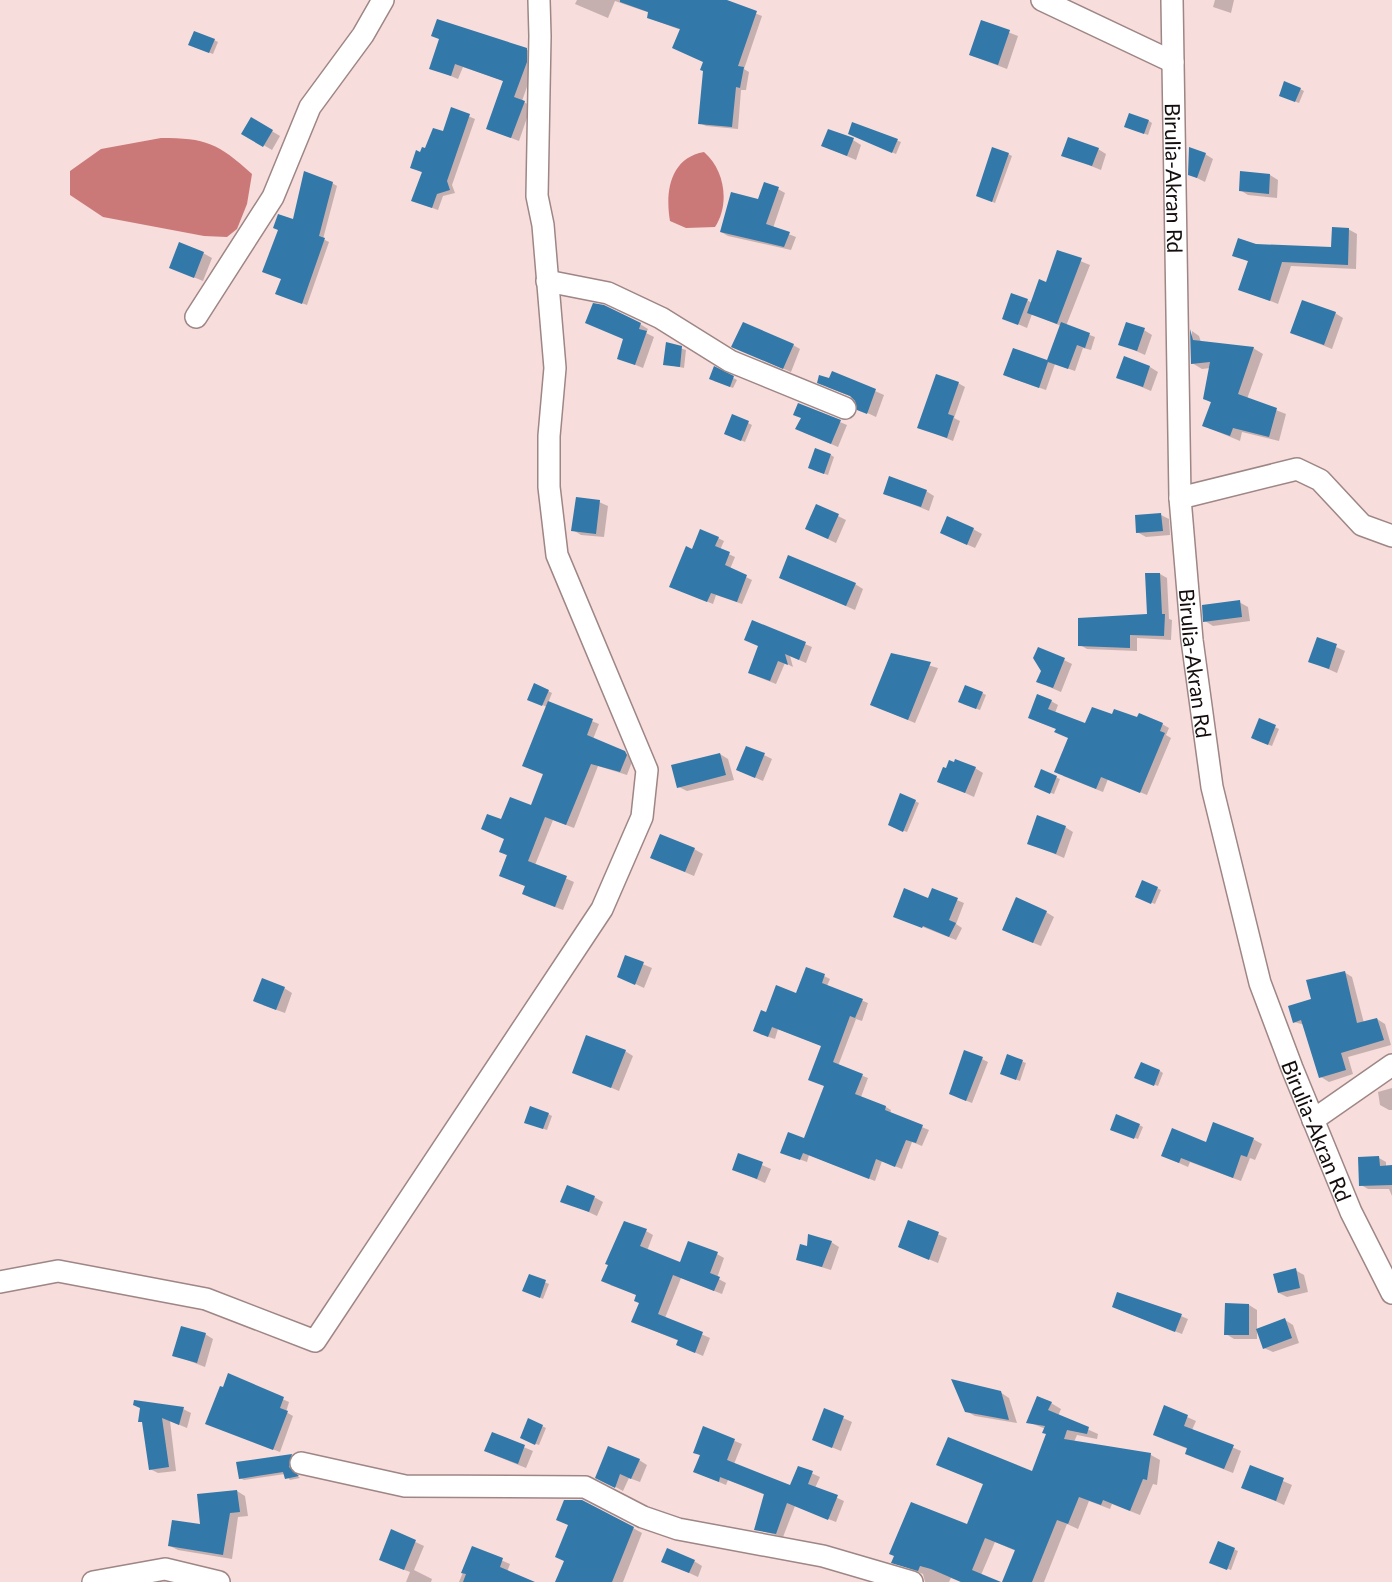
<svg xmlns="http://www.w3.org/2000/svg" width="1392" height="1582" font-family="Lato,sans-serif">
<style>
.water{fill:#cb7978}
.shadow{fill:#0003}
.building{fill:#3278a9}
.lines{fill:none;stroke-linecap:round;stroke-linejoin:round}
.minor-casing{stroke:#9e8685;stroke-width:24}
.minor{stroke:#fff;stroke-width:21}
.labels{text-anchor:middle;dominant-baseline:central;stroke-width:4.5;stroke-linejoin:round;paint-order:stroke}
.street-label{font-size:21px;fill:#150d0d;stroke:#fff}
</style>
<rect width="100%" height="100%" fill="#f7dddb"/>
<!-- water -->
<path class="water" d="M161,138C206,138 218,143 252,174L247,204L237,229L227,237L204,236L103,217L70,195V171L101,149Z
M704,152C725,170 730,204 715,227L686,228L670,221C665,192 670,158 704,152Z"/>
<!-- shadow -->
<path class="shadow" d="M577,0H722L762,16L744,69L749,72L746,90H741L738,129L706,126L700,123L705,62L681,30L654,20L648,17L650,13L615,1L608,18L575,4Z
M1215,0H1234L1231,13L1213,7Z
M982,22L1018,36L1007,69L970,55Z
M214,40L218,42L213,54L194,47Z
M526,49L534,54V67L522,101L531,106L519,141L488,129L504,81L463,67L458,79L431,68Z
M1300,89L1304,91L1299,103L1284,97Z
M452,109L475,119L452,185L455,193L443,196L438,210L413,201L423,173L411,167L421,154L444,133Z
M252,119L280,136L272,150L243,133Z
M1149,121L1152,123L1148,135L1129,128Z
M853,124L901,142L896,154L853,135Z
M853,140L861,145L856,160L823,146Z
M1098,149L1106,154L1101,170L1063,155Z
M1008,154L1012,156L995,203L981,197Z
M1205,154L1213,159L1205,182L1189,174Z
M1270,175L1278,180L1277,198L1248,195L1240,190Z
M332,183L337,186L323,239L329,242L307,305L282,296V279L294,221Z
M778,189L785,193L773,228L796,237L791,250L728,236L721,232Z
M1348,229L1357,234L1356,269L1291,266L1278,304L1240,289L1250,262L1233,255L1255,246L1332,249Z
M1058,252L1090,265L1066,326L1095,337L1091,350L1083,348L1075,371L1055,364L1046,390L1011,378L1048,362L1061,326L1032,314L1027,328L1004,318L1027,300L1032,303L1047,284Z
M203,253L212,258L203,281L171,268Z
M1335,313L1343,318L1332,349L1292,333Z
M640,324L648,329L646,333L654,337L643,368L618,358Z
M1144,330L1152,335L1145,355L1120,344Z
M1192,331L1199,336L1201,342L1253,348L1263,354L1247,399L1286,414L1279,441L1242,432L1240,441L1204,426L1212,403L1204,398L1210,368L1202,369L1192,363Z
M667,344L686,350L684,368L665,364Z
M793,345L800,349L791,372L740,350Z
M1150,367L1158,372L1151,391L1118,377Z
M715,368L737,380L733,388L714,381Z
M958,383L965,387L954,418L960,421L953,441L919,427Z
M827,387L875,391L884,395L876,417L859,409L855,398Z
M799,405L847,425L838,447L803,432Z
M748,423L752,425L745,442L729,435Z
M831,455L834,457L828,475L813,470Z
M926,491L934,496L929,511L885,493Z
M599,502L608,506L604,537L581,535L573,530Z
M1161,515L1169,519L1170,535L1146,537L1137,532Z
M838,516L846,520L836,543L815,533Z
M973,529L982,534L975,548L950,537Z
M718,538L724,541L720,550L735,557L730,569L752,580L742,604L716,595L713,604L676,589L693,550Z
M1160,574L1167,578L1169,619L1172,620L1171,640L1137,638V651L1087,649L1080,645L1148,615Z
M781,578L855,584L863,589L855,610Z
M1239,602L1248,607L1250,621L1213,626L1205,621Z
M753,622L812,647L806,663L790,656L793,667L785,663L776,684L756,676L760,646Z
M1318,639L1345,651L1337,673L1310,661Z
M892,655L938,668L915,723L872,705Z
M1064,660L1072,664L1061,692L1047,686Z
M548,691L552,693L548,703L599,724L593,739L624,752L633,759L627,775L598,766L574,828L553,820L535,865L574,882L563,910L531,898L524,894L527,887L501,876L508,856L501,852L506,839L502,821L532,807L544,775L531,769L547,707L533,701Z
M982,693L986,695L980,710L963,704Z
M1051,701L1058,705L1055,713L1086,725L1112,716L1162,724L1169,728L1166,735L1171,738L1147,795L1108,779L1103,792L1063,776L1070,738L1057,729L1036,721Z
M1260,720L1279,729L1272,746L1256,740Z
M720,754L728,759L734,780L687,791L679,787Z
M764,755L772,759L763,781L738,770Z
M975,768L983,773L974,797L939,781Z
M1042,771L1060,779L1054,794L1039,789Z
M915,801L919,803L907,832L893,827Z
M1065,827L1073,832L1064,858L1029,843Z
M694,849L703,854L694,876L652,858Z
M1157,888L1161,890L1155,904L1140,898Z
M933,890L964,903L956,924L962,928L956,940L895,916L929,900Z
M1046,912L1054,917L1041,946L1012,934Z
M626,957L652,968L644,988L625,979Z
M1344,972L1352,977L1364,1023L1377,1019L1385,1024L1391,1045L1348,1057L1353,1074L1329,1082L1321,1077L1305,1025L1294,1022L1313,1000Z
M824,976L830,979L827,986L868,1003L862,1021L856,1019L838,1066L868,1078L861,1097L886,1107L891,1110L890,1114L929,1130L922,1146L912,1142L902,1169L882,1161L875,1181L809,1155L807,1162L788,1155L805,1140L825,1086L822,1046L778,1029L775,1039L760,1034L766,1014Z
M284,988L292,993L285,1013L263,1005Z
M625,1051L633,1056L619,1091L574,1072Z
M1008,1056L1026,1063L1020,1081L1005,1075Z
M982,1059L988,1062L972,1103L957,1097Z
M1160,1071L1163,1073L1158,1086L1140,1079Z
M1392,1088V1110H1389L1380,1105L1378,1092Z
M548,1114L552,1116L547,1130L530,1124Z
M1139,1125L1143,1127L1138,1139L1116,1131Z
M1253,1139L1262,1144L1255,1160L1250,1158L1241,1181L1190,1162L1188,1167L1163,1156L1207,1143Z
M739,1155L771,1169L765,1183L733,1169Z
M1379,1158L1386,1162V1167H1392V1196L1389,1189H1368L1361,1185Z
M594,1197L603,1202L597,1216L569,1203Z
M909,1222L947,1238L938,1263L899,1247Z
M646,1231L653,1235L647,1251L681,1264L717,1254L724,1258L717,1278L726,1283L722,1294L681,1278L665,1318L710,1338L703,1356L678,1345L679,1341L633,1322L640,1303L638,1295L610,1285Z
M831,1242L839,1247L831,1270L798,1260L808,1248Z
M1295,1270L1304,1275L1308,1292L1287,1297L1279,1293Z
M530,1276L549,1284L543,1299L528,1292Z
M1249,1305L1257,1310V1339H1234L1226,1334Z
M1120,1310L1181,1316L1188,1319L1182,1334Z
M1285,1320L1293,1325L1299,1343L1273,1352L1264,1348Z
M205,1334L213,1339L205,1367L174,1355Z
M229,1375L289,1402L286,1412L293,1416L280,1452L213,1426Z
M1000,1392L1009,1398L1017,1423L975,1416L966,1411Z
M1051,1403L1061,1409L1058,1416L1098,1434L1097,1439L1077,1435L1074,1442L1151,1455L1160,1460L1157,1485L1153,1484L1140,1515L1112,1504L1110,1509L1089,1501L1078,1529L1067,1524L1044,1582H1004L1016,1551L995,1542L981,1575L998,1582H961L951,1578L949,1582H925L923,1574L893,1562L968,1526L985,1485L938,1465L1032,1473L1048,1434L1046,1429L1028,1422Z
M1165,1407L1196,1421L1192,1430L1241,1451L1233,1473L1195,1458L1187,1453L1188,1449L1163,1439Z
M183,1409L191,1413L187,1428L170,1421L176,1471L158,1473L150,1469L144,1423L140,1421Z
M825,1410L852,1422L841,1451L814,1440Z
M529,1420L546,1428L539,1445L525,1440Z
M704,1428L742,1444L734,1464L791,1486L798,1467L820,1477L815,1488L844,1501L836,1522L795,1506L783,1537L755,1529L765,1495L728,1480L726,1485L702,1475L701,1456L695,1452Z
M493,1434L533,1451L526,1468L494,1455Z
M292,1456L295,1458L292,1471L300,1478L290,1480L285,1474L244,1480L240,1478Z
M639,1460L647,1465L640,1482L629,1478L623,1491L597,1477Z
M1251,1467L1292,1485L1284,1505L1243,1487Z
M237,1491L245,1496L248,1516L238,1517L232,1559L178,1550L170,1546L202,1526Z
M633,1528L642,1533L623,1582H557Z
M392,1531L424,1546L414,1570L432,1579L431,1582H406L410,1572L389,1564Z
M1219,1543L1238,1551L1231,1570L1215,1564Z
M473,1548L510,1564L507,1572L530,1582H459Z
M663,1561H694L702,1566L698,1577Z"/>
<!-- building -->
<path class="building" d="M620,0H727L757,11L738,66L744,67L740,88L736,87L732,127L698,124L703,71L700,70L703,62L672,48L680,29L647,18L648,12L620,2Z
M437,19L527,48V62L514,97L525,101L511,138L486,129L503,81L455,64L451,76L429,69L439,39L431,36Z
M981,20L1010,30L998,65L969,55Z
M194,31L215,39L209,53L188,45Z
M1284,81L1301,88L1295,102L1279,96Z
M451,107L470,114L447,181L450,190L437,194L432,208L411,201L422,172L410,168L416,150L420,152L422,147L425,148L433,128L443,131Z
M1129,113L1149,120L1144,134L1124,127Z
M251,117L273,130L263,147L241,134Z
M852,122L898,139L892,153L848,134Z
M828,129L854,138L847,156L821,146Z
M1068,137L1099,148L1092,166L1061,156Z
M992,147L1009,153L992,202L976,196Z
M1189,147L1206,153L1197,178L1188,175Z
M304,171L333,182L319,236L325,238L302,304L275,294L281,279L262,272L278,230L273,228L278,214L293,219Z
M1240,171L1270,174L1269,194L1239,191Z
M764,182L779,187L766,224L790,232L784,247L720,232L731,192L758,199Z
M1332,227L1349,228L1348,265L1282,262L1270,301L1238,290L1248,261L1232,256L1238,238L1256,244L1331,247Z
M179,242L204,252L194,278L169,268Z
M1057,250L1082,258L1057,324L1027,313L1039,279L1046,282Z
M1011,293L1028,299L1018,325L1002,319Z
M1302,300L1336,312L1324,345L1290,333Z
M593,303L604,305L641,323L639,329L647,331L635,365L617,359L623,339L585,323Z
M743,322L794,344L783,369L731,347Z
M1061,322L1090,333L1085,348L1077,345L1068,369L1048,362L1039,388L1003,375L1013,348L1047,360Z
M1126,322L1145,328L1137,351L1118,345Z
M1190,329L1193,340L1254,347L1238,394L1277,408L1269,437L1233,428L1230,436L1202,426L1211,402L1203,399L1210,362L1191,364Z
M666,342L682,346L680,367L663,365Z
M1124,356L1150,366L1143,387L1116,378Z
M714,366L734,376L730,387L709,379Z
M832,371L876,389L867,414L857,410L855,401L850,396L817,383L819,375L829,378Z
M936,374L959,382L948,414L954,416L947,438L917,428Z
M798,403L841,420L831,444L795,429L801,418L793,415Z
M732,414L749,421L741,441L724,434Z
M815,448L831,454L824,474L808,468Z
M889,476L927,490L921,507L883,494Z
M576,497L600,500L596,534L571,531Z
M816,504L839,514L828,539L805,529Z
M1161,513L1163,531L1136,533L1135,515Z
M947,516L974,528L967,545L940,533Z
M700,529L719,537L715,546L730,552L725,565L747,575L737,602L711,593L707,602L669,587L686,546L692,549Z
M788,555L856,583L846,606L779,578Z
M1145,573H1160L1162,614H1165L1164,636L1130,635V648L1078,646V618L1147,614Z
M1240,600L1242,617L1203,622L1202,605Z
M752,620L806,642L799,660L785,654L788,665L778,661L770,681L748,673L758,646L744,640Z
M1317,637L1337,644L1329,669L1308,662Z
M1038,647L1065,658L1053,688L1036,682L1041,671L1033,658Z
M891,653L931,662L908,720L870,705Z
M534,683L549,690L542,706L527,700Z
M965,685L983,692L976,709L958,702Z
M1037,694L1052,700L1048,709L1085,723L1092,707L1112,714L1114,709L1137,717L1139,713L1163,723L1160,731L1165,733L1140,793L1101,777L1096,789L1054,772L1068,738L1054,732L1056,729L1028,718Z
M548,701L593,719L587,735L625,751L627,755L620,772L591,764L566,825L545,817L528,861L567,876L555,907L522,894L525,886L499,876L507,855L499,852L504,839L481,829L487,814L501,819L510,797L531,805L543,774L522,766Z
M1259,718L1276,725L1268,745L1251,738Z
M746,746L765,753L755,778L736,770Z
M720,753L726,775L677,788L671,765Z
M955,759L976,767L965,793L937,782L943,767L946,768L949,760L954,762Z
M1041,769L1057,776L1050,794L1034,787Z
M900,793L916,800L903,832L888,825Z
M1037,815L1066,826L1056,854L1027,844Z
M660,834L695,848L685,872L650,858Z
M1142,880L1158,887L1151,904L1135,897Z
M904,888L928,898L932,888L958,898L949,920L956,923L949,937L923,926L922,928L893,917Z
M1016,897L1047,911L1033,943L1002,930Z
M625,955L644,962L635,985L617,977Z
M806,967L825,974L822,983L863,999L855,1018L850,1016L833,1062L863,1074L855,1094L886,1106L885,1110L923,1125L916,1143L906,1140L895,1167L876,1159L869,1179L803,1153L800,1160L780,1153L788,1132L804,1138L824,1086L808,1080L821,1046L772,1027L768,1037L753,1031L761,1010L766,1012L776,985L796,993Z
M1345,971L1357,1023L1377,1018L1384,1040L1341,1053L1346,1070L1319,1078L1301,1020L1293,1023L1288,1006L1311,999L1306,980Z
M262,978L285,987L276,1010L253,1001Z
M586,1035L626,1050L611,1088L572,1073Z
M964,1050L983,1057L966,1101L949,1094Z
M1007,1054L1023,1060L1016,1080L1000,1074Z
M1141,1062L1160,1070L1154,1086L1134,1078Z
M530,1106L549,1113L543,1129L524,1123Z
M1116,1114L1140,1124L1134,1139L1110,1130Z
M1213,1122L1254,1138L1247,1157L1241,1155L1233,1178L1181,1158L1179,1163L1161,1156L1172,1128L1206,1142Z
M738,1153L763,1162L757,1179L732,1170Z
M1379,1156L1380,1166L1392,1165V1185L1359,1186L1358,1157Z
M567,1185L595,1196L589,1212L560,1202Z
M908,1220L939,1232L929,1260L898,1247Z
M624,1221L647,1229L640,1246L680,1262L688,1241L718,1252L710,1273L720,1277L714,1291L673,1275L658,1314L703,1332L695,1353L676,1345L678,1340L631,1322L639,1303L634,1301L636,1295L601,1281L608,1265L605,1264Z
M808,1234L832,1241L822,1267L796,1260L800,1244L807,1246Z
M1296,1268L1300,1288L1278,1293L1273,1274Z
M529,1274L546,1280L540,1298L522,1291Z
M1117,1292L1182,1314L1175,1332L1112,1307Z
M1225,1303L1249,1304V1335H1224Z
M1285,1318L1292,1338L1263,1349L1256,1329Z
M181,1326L206,1333L197,1363L172,1356Z
M228,1373L284,1397L280,1408L288,1411L273,1450L205,1424L220,1386L223,1387Z
M951,1379L1001,1391L1009,1420L965,1412Z
M1037,1396L1052,1402L1048,1410L1089,1427L1087,1434L1067,1430L1064,1439L1151,1453L1147,1480L1143,1479L1130,1511L1103,1500L1101,1505L1079,1497L1068,1524L1057,1520L1032,1582H1002L1015,1550L985,1538L972,1570L1001,1582H961L931,1569L920,1566L918,1571L891,1563L894,1556L889,1554L911,1502L967,1524L983,1484L936,1465L948,1437L1032,1471L1046,1434L1042,1433L1045,1426L1026,1423Z
M134,1400L184,1407L179,1425L162,1418L169,1467L149,1470L142,1422H138L140,1408L133,1405Z
M1164,1405L1188,1415L1184,1426L1234,1445L1224,1469L1185,1454L1187,1448L1153,1435Z
M824,1408L844,1416L832,1448L812,1440Z
M528,1418L543,1425L535,1445L520,1438Z
M703,1426L735,1439L727,1460L790,1485L798,1466L813,1471L808,1484L838,1495L828,1520L787,1503L776,1534L754,1530L764,1494L720,1477L719,1482L693,1472L700,1455L693,1453Z
M492,1432L525,1445L518,1464L484,1451Z
M608,1446L640,1459L631,1479L620,1474L615,1488L595,1478Z
M292,1454L289,1467L299,1476L285,1479L283,1472L239,1479L236,1462Z
M1250,1465L1284,1478L1276,1501L1241,1488Z
M237,1490L240,1512L230,1513L223,1555L168,1546L172,1520L200,1524L197,1494Z
M564,1500H582L634,1527L612,1582H555L564,1561L555,1557L568,1525L556,1520Z
M391,1529L416,1540L404,1570L379,1560Z
M1218,1541L1235,1548L1227,1570L1209,1563Z
M472,1546L503,1558L500,1567L535,1582H463L466,1574L461,1573Z
M667,1548L695,1560L689,1573L661,1562Z"/>
<g class="lines">
<!-- minor casing -->
<g class="minor-casing">
<g id="minor">
<path d="M1042,0L1173,62"/>
<path id="s1" d="M1172,0L1180,498L1192,640L1212,787L1260,983L1292,1068L1351,1212L1392,1293"/>
<path d="M547,281L608,293L661,318L730,361L845,408"/>
<path d="M196,317L273,197L310,107L363,35L383,0"/>
<path d="M1180,498L1297,469L1320,480L1362,525L1392,536"/>
<path d="M1313,1120L1392,1065"/>
<path d="M0,1282L58,1271L206,1299L315,1341L602,909L642,817L647,770L557,555L549,487V436L555,368L543,225L537,196L540,36L539,0"/>
<path d="M301,1463L405,1486L585,1487L643,1517L678,1529L823,1556L912,1582"/>
<path d="M93,1582L165,1569L219,1582"/>
</g>
</g>
<!-- minor -->
<use href="#minor" class="minor"/>
</g>
<g class="labels">
<!-- street labels -->
<g class="street-label">
<text stroke="none"><textPath href="#s1" startOffset="178">Birulia-Akran Rd</textPath></text>
<text stroke="none"><textPath href="#s1" startOffset="664">Birulia-Akran Rd</textPath></text>
<text stroke="none"><textPath href="#s1" startOffset="1149">Birulia-Akran Rd</textPath></text>
</g>
</g>
</svg>
